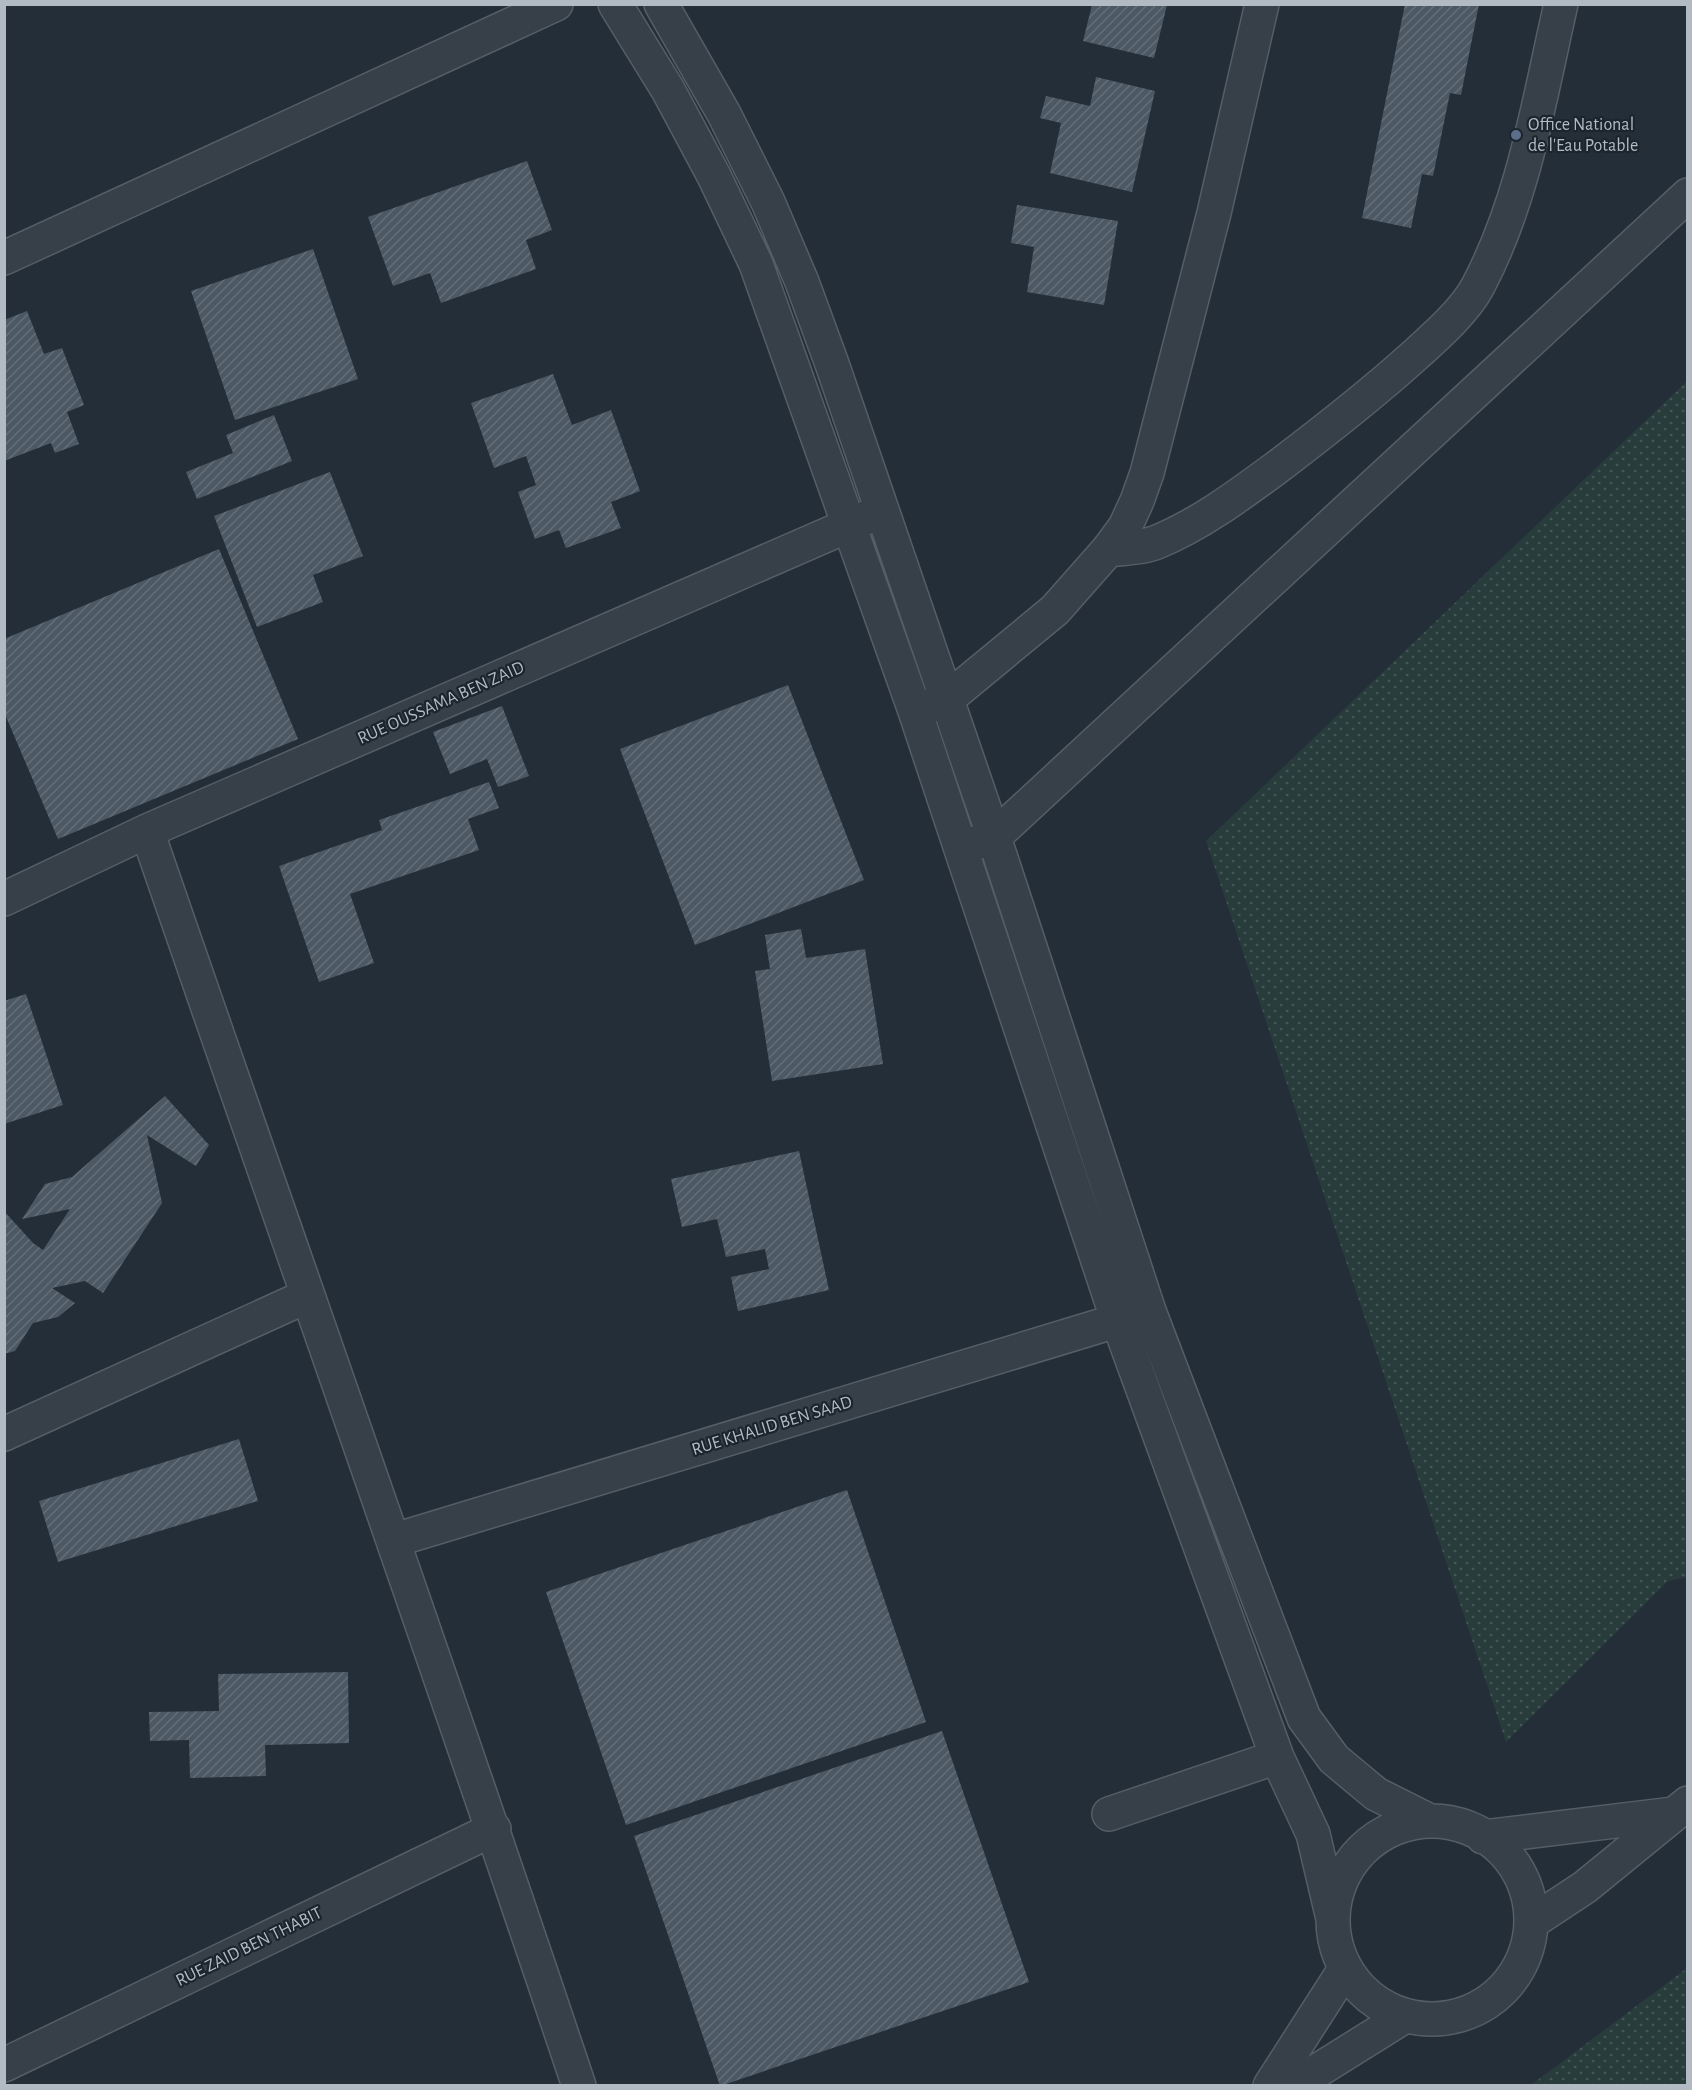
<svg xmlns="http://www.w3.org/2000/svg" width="1692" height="2090" font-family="'Alegreya Sans',sans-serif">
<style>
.grass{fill:url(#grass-dots)}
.building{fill:url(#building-hatch)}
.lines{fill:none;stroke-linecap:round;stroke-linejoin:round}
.minor-casing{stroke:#555e66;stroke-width:36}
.minor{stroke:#374048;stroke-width:33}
.service-dot{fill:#5c6f8a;stroke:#1c252d;stroke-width:2}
.labels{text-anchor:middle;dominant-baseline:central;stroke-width:4.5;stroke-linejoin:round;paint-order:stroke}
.poi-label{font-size:18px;fill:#b2bbc4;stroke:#1c252d;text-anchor:start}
.street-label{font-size:18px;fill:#b2bbc4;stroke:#1c252d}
</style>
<defs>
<pattern id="grass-dots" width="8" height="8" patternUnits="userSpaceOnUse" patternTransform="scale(1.5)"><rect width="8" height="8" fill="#283c3b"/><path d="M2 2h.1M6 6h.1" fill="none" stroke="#455656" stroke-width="1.8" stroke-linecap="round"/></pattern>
<pattern id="building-hatch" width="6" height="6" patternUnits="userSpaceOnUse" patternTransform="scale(1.5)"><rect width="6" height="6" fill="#4c5863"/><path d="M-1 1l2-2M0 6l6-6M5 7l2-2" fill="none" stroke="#636e78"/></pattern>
</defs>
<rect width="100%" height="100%" fill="#232e38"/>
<!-- grass -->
<path class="grass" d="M1687,381V1577L1668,1581L1506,1742L1206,841Z
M1687,1968V2085H1531Z"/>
<!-- building -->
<path class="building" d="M1405,4H1479L1461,95L1450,93L1433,176L1422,174L1411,228L1362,218Z
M1092,5H1167L1154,58L1083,41Z
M1096,77L1155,91L1132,192L1050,173L1061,123L1040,118L1046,96L1090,106Z
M527,161L552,230L526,240L536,269L441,303L430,273L393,286L368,217Z
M1017,205L1118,221L1104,305L1027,292L1034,247L1011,243Z
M313,249L358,379L235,420L191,291Z
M27,311L44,354L62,348L84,405L67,412L79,444L55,453L51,443L4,461V320Z
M553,374L572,425L611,410L640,491L611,502L621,528L566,548L559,530L535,539L518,492L536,485L526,456L494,468L471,403Z
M274,415L292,461L197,499L186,472L233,453L226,435Z
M330,472L363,556L313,575L323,602L257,627L214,516Z
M219,549L298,739L58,839L4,712V639Z
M788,685L864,880L695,945L620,749Z
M502,706L529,776L498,787L487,759L450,774L433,732Z
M489,782L499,808L468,819L479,850L350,894L374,963L319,982L279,866L382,830L379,820Z
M801,929L806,958L865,949L883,1064L772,1081L755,971L770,969L765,935Z
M26,994L63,1105L4,1124V1001Z
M165,1096L209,1145L196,1166L147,1135L162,1203L103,1293L85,1281L52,1288L75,1303L58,1317L33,1323L15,1351L4,1354V1211L33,1243L43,1250L70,1209L22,1219L45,1184L72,1177Z
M799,1151L829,1290L738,1311L731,1277L769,1269L765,1249L726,1257L717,1219L682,1227L671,1179Z
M239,1439L258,1501L58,1562L39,1501Z
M847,1490L926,1722L626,1825L546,1592Z
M348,1672L349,1743L265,1745L266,1776L190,1778L189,1740L150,1741L149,1712L219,1711L218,1674Z
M942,1731L1029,1982L720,2086L634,1836Z"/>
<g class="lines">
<!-- minor casing -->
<g class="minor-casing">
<path id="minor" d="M615,4L668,90L714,176L756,264L915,711L1118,1321L1277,1757L1313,1834L1333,1919
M661,4L724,114L768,202L802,282L832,364L994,837L1149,1311L1304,1718L1334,1759L1376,1794L1430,1821
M4,258L556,4
M1108,550C1124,548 1143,548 1157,542C1201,524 1242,493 1280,465C1326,430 1371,395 1414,356C1434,338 1465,311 1478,286C1524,199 1539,100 1561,4
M927,707L946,700L1055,610L1108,550L1125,527L1137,501L1147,473L1214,213L1262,4
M147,831C291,1250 439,1666 579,2086
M976,843L994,837L1688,195
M4,899L147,831L870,516
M4,1434L307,1296
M395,1540L1139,1314
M1109,1814L1277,1757
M1333 1920a99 99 0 1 1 198 0a99 99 0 1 1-198 0Z
M1483,1837L1673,1814
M1532,1922L1585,1887L1688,1803
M4,2065L494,1829
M1270,2086L1345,1969
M1293,2086L1405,2016"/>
</g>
<!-- minor -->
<use href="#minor" class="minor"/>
</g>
<!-- markers -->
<circle class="service-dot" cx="1516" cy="135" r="6"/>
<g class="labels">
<!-- poi labels -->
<g class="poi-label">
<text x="1528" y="125">Office National<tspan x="1528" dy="21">de l'Eau Potable</tspan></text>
</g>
<!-- street labels -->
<g class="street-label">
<text transform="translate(441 703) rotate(-24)">RUE OUSSAMA BEN ZAID</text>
<text transform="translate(772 1426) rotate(-17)">RUE KHALID BEN SAAD</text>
<text transform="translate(249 1947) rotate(-26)">RUE ZAID BEN THABIT</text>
</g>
</g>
<!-- border -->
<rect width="1692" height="2090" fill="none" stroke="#b2bbc4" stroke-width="12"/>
</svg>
